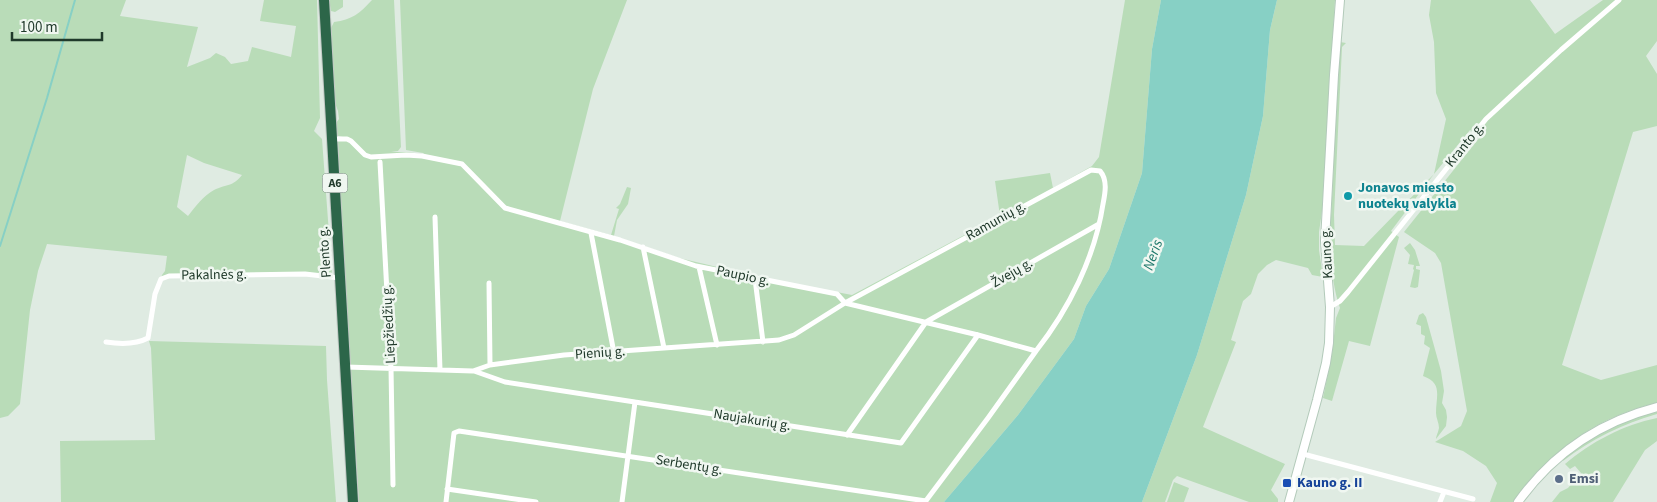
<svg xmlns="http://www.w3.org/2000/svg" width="1657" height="502" font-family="'Source Sans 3',sans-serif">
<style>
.green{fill:#b9dcb8;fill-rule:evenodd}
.water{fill:#87d0c5}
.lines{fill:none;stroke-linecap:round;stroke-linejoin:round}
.stream{stroke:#87d0c5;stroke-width:2}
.secondary-casing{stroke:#b3caba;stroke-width:10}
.highway-casing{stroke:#c1c8c4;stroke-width:12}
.street{stroke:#fff;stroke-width:5}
.secondary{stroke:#fff;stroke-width:8}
.highway{stroke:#2c6649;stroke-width:10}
.culture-dot{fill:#0f9aa8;stroke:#f0f7f1;stroke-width:2}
.service-dot{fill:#5c6f8a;stroke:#f0f7f1;stroke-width:2}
.transit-dot{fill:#1a4fb4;stroke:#f0f7f1;stroke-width:2}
.labels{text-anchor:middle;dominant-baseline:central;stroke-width:5;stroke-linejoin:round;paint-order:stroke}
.shield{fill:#f0f7f1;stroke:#5e7366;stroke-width:1}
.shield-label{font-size:12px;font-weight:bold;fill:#203a2b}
.street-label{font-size:14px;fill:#203a2b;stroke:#f0f7f1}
.culture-label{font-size:14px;font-weight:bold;fill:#0d838f;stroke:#f0f7f1;text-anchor:start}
.service-label{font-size:14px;font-weight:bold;fill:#4e5e75;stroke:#f0f7f1;text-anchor:start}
.transit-label{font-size:14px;font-weight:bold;fill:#164399;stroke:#f0f7f1;text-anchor:start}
.water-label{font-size:15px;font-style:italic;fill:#1b7669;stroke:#f0f7f1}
</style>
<rect width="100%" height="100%" fill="#dfebe2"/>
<!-- green -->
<path class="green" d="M0,0H126L120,16L198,27L187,67L210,58L216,53L225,57L231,64L248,61L252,47L291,57L296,26L260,21L264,0H317L320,118L314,131L322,139L332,274L330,278L305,274L169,276L161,279L162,275L165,271L167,256L47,244L38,271L30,310L20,404L8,416L0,418ZM187,155L204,163L242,175C233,187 226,184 214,190C203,196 196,206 188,216L177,207Z
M329,0H343V7L335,12L331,11Z
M372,0H394L401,147L398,151L391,152H405L424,154L423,153L406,150L400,0H627L593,89L560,221L611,235L619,209L616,208L620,204L627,187L631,188L628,204L617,220L614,236L679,258L764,278L852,295L1000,216L995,181L1050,173L1053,188L1092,166L1099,157L1125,0H1161L1152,49L1142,173L1109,269L1086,306L1074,339L1018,415L944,502H359L344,263L338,141L343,137L338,136L336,132V123L339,119L338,111L335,103L331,28L334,22C352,20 360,13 372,0Z
M1277,0H1335L1322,211L1319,232V250L1323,277L1312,275L1308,268L1276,260L1267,265L1258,274L1251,294L1243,301L1231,340L1236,342L1203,427L1285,464L1271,490L1278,499V502H1249L1177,476L1173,480L1165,502H1142L1197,355L1246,195L1263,116L1270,30Z
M1431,0H1530L1555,34L1603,0H1657V41L1646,56L1657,74V126L1633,132L1562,365L1601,380L1657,365V403C1595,417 1551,451 1514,502H1490L1497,483L1486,466L1463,451L1435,442L1461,426L1467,411L1441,263L1435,253L1404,232L1480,137L1470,130L1434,174L1391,231L1399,237L1370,346L1349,341L1332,401L1323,398L1332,354L1336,318L1340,308C1332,285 1331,261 1330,237L1340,42L1346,43L1342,47L1334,215L1335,245L1364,246L1434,174L1446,119L1436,93L1434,42L1429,15Z
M1410,243L1415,250L1420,266H1416V269L1420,270L1418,287L1415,288L1410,287L1414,270L1413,269L1414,265L1408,264L1410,255L1404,248Z
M1423,313L1426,317L1441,371L1444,391L1442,403L1446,410L1447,417L1446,426L1436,439C1436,436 1438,433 1439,428C1439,423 1436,418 1436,413C1436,396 1443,383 1423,376L1430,348L1424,344L1425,336L1421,334V326L1416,324L1419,315Z
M149,341L326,346L327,380L336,502H61L60,441L155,440L151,348Z
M1657,411V414C1622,424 1592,439 1563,461L1564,457C1592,435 1622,420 1657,411Z
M1657,418V441L1645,450L1613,502H1552L1560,492L1568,488L1581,473L1575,466L1570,469L1565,464C1591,442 1623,425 1657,418Z
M1174,482L1189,488L1184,502H1167Z"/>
<!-- water -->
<path class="water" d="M1161,0H1277L1270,30L1263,116L1246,195L1197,355L1142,502H944L1018,415L1074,339L1086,306L1109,269L1142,173L1152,49Z"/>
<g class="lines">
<!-- stream -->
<path class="stream" d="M0,246L47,98L75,0"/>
<!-- secondary casing -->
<g class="secondary-casing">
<path id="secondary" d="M1289,502L1317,400L1326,363L1329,343L1330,307L1325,241L1334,75L1340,0
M1518,502C1553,453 1599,422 1657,407"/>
</g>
<!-- highway casing -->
<g class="highway-casing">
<path id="highway" d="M324,0L353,502"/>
</g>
<!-- street -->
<path class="street" d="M332,139H347L351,141L365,155L371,157L406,155L422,156L462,164L505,208L620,240L696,266L837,294L845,303L978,335L1036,351C1069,309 1095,257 1103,204C1105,194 1108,180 1100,171L1091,170L845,303L794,335L779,340L564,355L490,365L473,371L346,367
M380,162L391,368L393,485
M435,217L440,370
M591,233L614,353
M643,247L664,348
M699,267L717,345
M755,279L763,342
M489,283L490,365
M1330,307L1340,301L1348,292L1486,119L1561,50L1619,0
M106,342C119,344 135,345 148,338L155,294L161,279L169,276L305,274L340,278
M474,371L505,382L901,443L978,335
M847,435L926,322L1099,224
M1303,454L1473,499
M447,489L536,502
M446,502L454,433L459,431L926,501
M622,502L635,402
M925,502L988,418L1036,351
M1440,502L1444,492"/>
<!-- secondary -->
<use href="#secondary" class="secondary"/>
<!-- highway -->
<use href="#highway" class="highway"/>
</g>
<!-- markers -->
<circle class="culture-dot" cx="1348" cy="196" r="5"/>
<circle class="service-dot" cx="1559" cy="479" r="5"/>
<rect class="transit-dot" x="1282" y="478" width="10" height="10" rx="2.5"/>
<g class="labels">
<!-- shield labels -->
<rect class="shield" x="322.5" y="173.5" width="25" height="19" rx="4"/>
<g class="shield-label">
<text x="335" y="183">A6</text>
</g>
<!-- street labels -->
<g class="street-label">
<text transform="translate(1465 145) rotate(-51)">Kranto g.</text>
<text transform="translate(996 221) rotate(-29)">Ramunių g.</text>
<text transform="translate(325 252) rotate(-94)">Plento g.</text>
<text transform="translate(1327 253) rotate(-93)">Kauno g.</text>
<text transform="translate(1012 273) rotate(-30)">Žvejų g.</text>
<text transform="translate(214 275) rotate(-1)">Pakalnės g.</text>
<text transform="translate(743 276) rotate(12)">Paupio g.</text>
<text transform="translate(389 324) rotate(-93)">Liepžiedžių g.</text>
<text transform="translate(600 353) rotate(-4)">Pienių g.</text>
<text transform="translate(752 420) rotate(9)">Naujakurių g.</text>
<text transform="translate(689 465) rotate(9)">Serbentų g.</text>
</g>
<!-- culture labels -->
<g class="culture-label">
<text x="1358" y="188">Jonavos miesto<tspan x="1358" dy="16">nuotekų valykla</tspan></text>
</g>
<!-- service labels -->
<g class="service-label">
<text x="1569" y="479">Emsi</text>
</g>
<!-- transit labels -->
<g class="transit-label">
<text x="1297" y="483">Kauno g. II</text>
</g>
<!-- water labels -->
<g class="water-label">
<text transform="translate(1153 255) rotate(-70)">Neris</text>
</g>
</g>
<!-- scale -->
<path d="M12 32v8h90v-8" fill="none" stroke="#203a2b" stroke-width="2.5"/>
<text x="20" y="32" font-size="15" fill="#203a2b" stroke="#f0f7f1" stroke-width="4" paint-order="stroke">100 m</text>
</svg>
